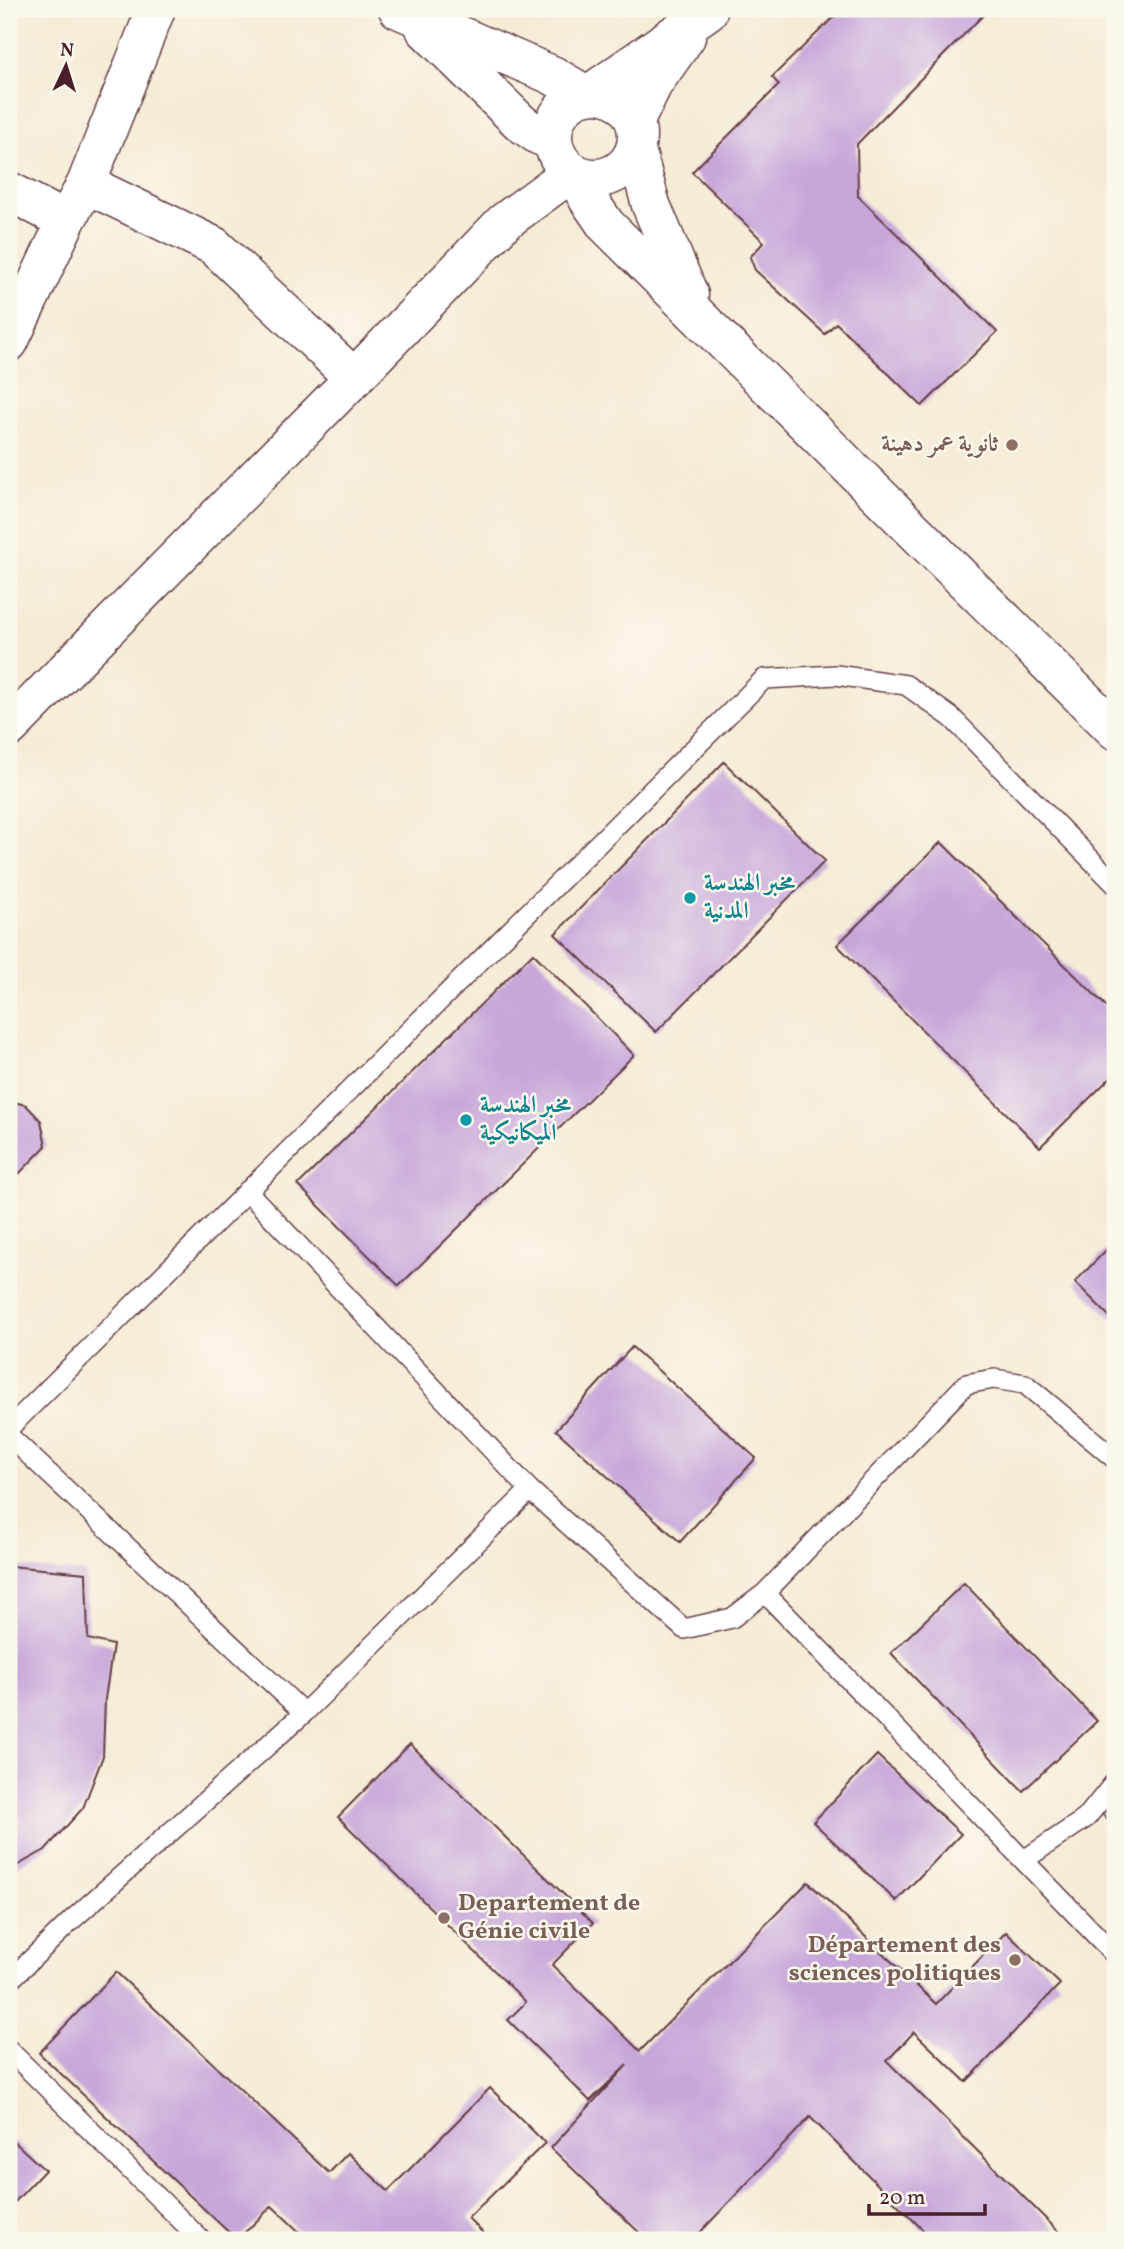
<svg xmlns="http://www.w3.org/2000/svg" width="1124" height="2249" font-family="Vollkorn,Amiri,serif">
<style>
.building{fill:#c7a7da}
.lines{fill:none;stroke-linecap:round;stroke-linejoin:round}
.lane-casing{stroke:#643e45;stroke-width:22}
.street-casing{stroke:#643e45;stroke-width:41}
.secondary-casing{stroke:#643e45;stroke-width:41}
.lane{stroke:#fff;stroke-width:19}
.street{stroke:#fff;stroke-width:38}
.secondary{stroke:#fff;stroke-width:38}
.education-dot{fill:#8d6e63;stroke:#fbf7ec;stroke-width:2.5}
.culture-dot{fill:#0f9aa8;stroke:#fbf7ec;stroke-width:2.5}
.labels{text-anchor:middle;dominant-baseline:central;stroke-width:5;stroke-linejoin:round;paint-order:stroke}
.education-label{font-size:24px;font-weight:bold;fill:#785e54;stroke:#fbf7ec;text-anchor:end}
.culture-label{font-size:24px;font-weight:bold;fill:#0d838f;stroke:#fbf7ec;text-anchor:start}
</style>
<rect width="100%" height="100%" fill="#fbf7ec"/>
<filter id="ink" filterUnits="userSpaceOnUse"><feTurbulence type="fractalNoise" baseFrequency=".0143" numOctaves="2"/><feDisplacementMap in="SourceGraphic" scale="14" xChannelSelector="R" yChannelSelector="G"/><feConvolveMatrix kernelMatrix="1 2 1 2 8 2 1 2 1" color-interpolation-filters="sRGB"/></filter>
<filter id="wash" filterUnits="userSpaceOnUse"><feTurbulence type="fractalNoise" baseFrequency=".00686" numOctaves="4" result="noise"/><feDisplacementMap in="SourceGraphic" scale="28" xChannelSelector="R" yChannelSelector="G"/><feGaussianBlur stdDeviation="1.57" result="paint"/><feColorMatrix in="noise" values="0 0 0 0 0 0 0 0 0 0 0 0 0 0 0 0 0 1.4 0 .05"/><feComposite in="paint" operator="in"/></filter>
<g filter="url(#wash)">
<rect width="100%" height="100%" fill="#f5ebd6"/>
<g id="blocks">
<!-- building -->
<path class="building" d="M842,9H989L857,144L858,196L997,332L922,406L836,323L825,334L755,270L750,257L764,242L692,172L779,85L772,77Z
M724,762L825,861L656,1032L555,934Z
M941,842L1115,1015V1073L1040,1147L837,945Z
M533,953L634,1055L399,1286L298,1185Z
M9,1101L26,1105L41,1121L46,1146L9,1184Z
M1115,1241V1316L1112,1319L1075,1282Z
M632,1347L756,1458L680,1542L556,1430Z
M9,1566L86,1573L88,1639L113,1645L105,1699L103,1756L83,1808L45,1850L9,1870Z
M964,1583L1097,1721L1023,1791L891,1653Z
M410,1744L593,1923L552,1965L640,2051L808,1882L936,2004L1006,1932L1060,1984L966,2082L914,2032L887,2061L1067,2240H933L810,2117L693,2240H647L551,2148L627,2065L590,2101L508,2020L526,2002L338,1817Z
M877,1755L961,1834L896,1901L813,1822Z
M1115,1792V1827L1098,1810Z
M116,1972L329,2173L348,2153L388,2191L490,2088L545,2143L468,2218L490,2240H308L272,2206L237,2240L39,2053Z
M9,2137L45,2170L9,2208Z"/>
</g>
</g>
<g filter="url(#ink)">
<use href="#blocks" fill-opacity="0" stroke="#643e45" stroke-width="2"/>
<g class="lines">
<!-- lane casing -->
<g class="lane-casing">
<path id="lane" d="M247,1191L530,1490L684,1629L732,1618L765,1593L966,1384L994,1379L1025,1384L1115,1459
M9,1428L764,679L836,675L906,685L952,718L1115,884
M9,1436L304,1713
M765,1593L1115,1955
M1024,1860L1086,1818L1115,1782
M9,1981L73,1919L304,1713L530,1490
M9,2050L201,2240"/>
</g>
<!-- street casing -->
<g class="street-casing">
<path id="street" d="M398,9L552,75L586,95
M425,29L521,123L538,135L552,141
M86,184L214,246L354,378
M9,191L66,221
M9,342L66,221L86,184L156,9"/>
</g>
<!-- secondary casing -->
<g class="secondary-casing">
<path id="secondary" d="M553 136a42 42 0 1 1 84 0a42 42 0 1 1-84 0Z
M588,95L708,11
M635,121L653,84L686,37
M636,150L651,205L689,295
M575,175L588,199L606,225L1115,730
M9,728L354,378L504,222L572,172"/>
</g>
<!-- lane -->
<use href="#lane" class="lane"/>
<!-- street -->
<use href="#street" class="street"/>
<!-- secondary -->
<use href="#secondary" class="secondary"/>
</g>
</g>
<!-- markers -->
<g class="education-dot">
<circle cx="1012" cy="445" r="7"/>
<circle cx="444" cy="1918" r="7"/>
<circle cx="1015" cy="1960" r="7"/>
</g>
<g class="culture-dot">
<circle cx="690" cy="898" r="7"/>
<circle cx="466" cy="1120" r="7"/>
</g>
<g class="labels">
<!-- education labels -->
<g class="education-label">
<text x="998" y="445">ثانوية عمر دهينة</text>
<text x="458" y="1904" text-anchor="start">Departement de<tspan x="458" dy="28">Génie civile</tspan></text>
<text x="1001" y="1946">Département des<tspan x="1001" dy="28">sciences politiques</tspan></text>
</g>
<!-- culture labels -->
<g class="culture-label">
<text x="704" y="884">مخبر الهندسة<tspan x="704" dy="28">المدنية</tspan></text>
<text x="480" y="1106">مخبر الهندسة<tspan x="480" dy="28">الميكانيكية</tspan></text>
</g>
</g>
<!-- margin -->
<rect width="1124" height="2249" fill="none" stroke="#fbf7ec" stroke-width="35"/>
<!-- north arrow -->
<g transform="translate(66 66) rotate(4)" stroke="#fbf7ec" stroke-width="5" paint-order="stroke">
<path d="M0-5L12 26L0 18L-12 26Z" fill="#4a1f2b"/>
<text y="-10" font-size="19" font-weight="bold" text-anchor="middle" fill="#4a1f2b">N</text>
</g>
<!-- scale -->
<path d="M869 2204v10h116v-10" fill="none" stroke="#4a1f2b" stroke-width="3.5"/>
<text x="879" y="2204" font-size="21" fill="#4a1f2b" stroke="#fbf7ec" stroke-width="5" paint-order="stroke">20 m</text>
</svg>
